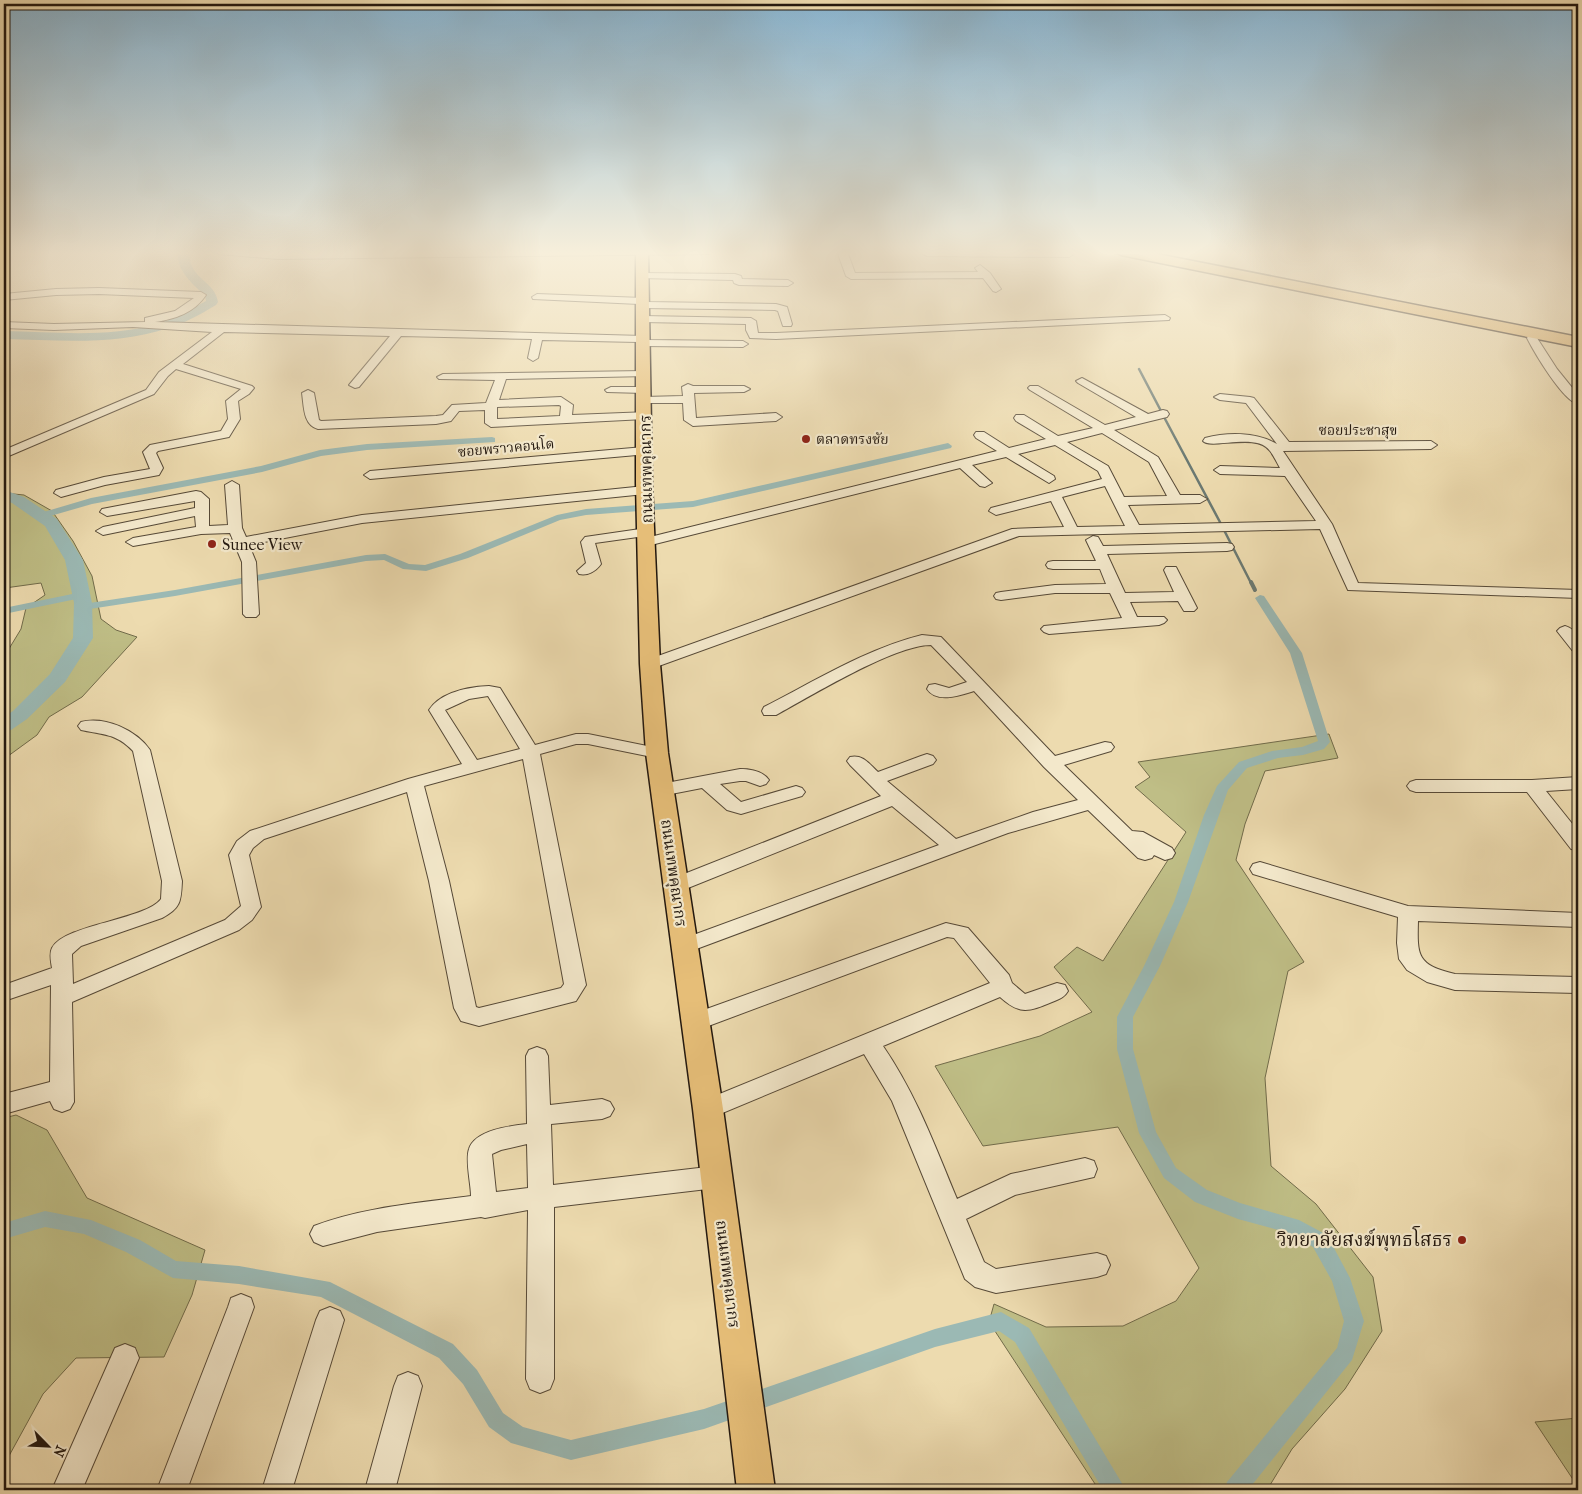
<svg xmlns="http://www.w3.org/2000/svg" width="1582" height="1494" font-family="'IM FELL French Canon','Noto Serif Thai',serif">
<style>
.green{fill:#bfbe86;stroke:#716b4a}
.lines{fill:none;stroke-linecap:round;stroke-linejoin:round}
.stream-far1{stroke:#6b7972;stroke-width:2.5}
.stream{stroke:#6b7972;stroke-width:4}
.canal{fill:#9bb9b4;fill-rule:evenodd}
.river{fill:#9bb9b4;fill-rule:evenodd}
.minor-casing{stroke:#564937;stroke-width:2}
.major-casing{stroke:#23180f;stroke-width:3}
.highway-casing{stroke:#23180f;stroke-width:3}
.minor{fill:#f3e8cb;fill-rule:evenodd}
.major{fill:#e6be78;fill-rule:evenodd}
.highway{fill:#e6be78;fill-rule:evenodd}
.poi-dot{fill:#8f2418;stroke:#f3e8cb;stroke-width:2}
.labels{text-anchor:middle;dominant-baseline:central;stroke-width:4.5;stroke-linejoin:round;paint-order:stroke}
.far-street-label{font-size:14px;fill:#23180f;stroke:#f3e8cb}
.far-poi-label{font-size:14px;fill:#23180f;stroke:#f3e8cb;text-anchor:start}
.street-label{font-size:16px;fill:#23180f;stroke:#f3e8cb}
.poi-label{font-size:16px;fill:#23180f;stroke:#f3e8cb;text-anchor:start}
.near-poi-label{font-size:19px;fill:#23180f;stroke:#f3e8cb;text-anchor:end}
</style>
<rect width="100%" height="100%" fill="#eddbaf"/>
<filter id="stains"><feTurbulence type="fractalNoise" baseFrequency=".004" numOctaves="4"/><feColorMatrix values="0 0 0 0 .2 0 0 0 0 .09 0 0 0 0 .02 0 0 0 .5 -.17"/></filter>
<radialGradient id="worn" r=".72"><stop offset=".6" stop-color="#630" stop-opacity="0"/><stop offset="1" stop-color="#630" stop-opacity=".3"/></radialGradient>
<!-- green -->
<path class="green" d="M4,493L24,495L52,511L73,541L92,576L101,619L116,630L137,637L82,697L49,717L37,735L4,759V657L21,629L26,608L45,595L41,583L5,588Z
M1329,734L1338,758L1265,771L1245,824L1236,860L1304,962L1288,971L1265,1078L1271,1166L1316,1204L1373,1277L1382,1331L1345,1389L1292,1449L1267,1490H1099L989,1322L994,1304L1046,1327L1123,1326L1176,1301L1199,1268L1118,1127L983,1146L935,1066L1040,1036L1092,1012L1054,967L1077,947L1103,961L1186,832L1135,787L1150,777L1138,762Z
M16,1115L47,1130L87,1198L205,1250L192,1295L164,1357L76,1358L43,1394L4,1465V1118Z
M1578,1418V1487L1535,1422Z"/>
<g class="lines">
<!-- stream-far1 -->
<path class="stream-far1" d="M1139,369L1161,411
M1164,417L1221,524
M1225,532L1251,583"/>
<!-- stream -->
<path class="stream" d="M1251,582L1255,590"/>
<!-- canal -->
<path class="canal" d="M492,437L495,438V442L367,450L321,456L262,472L92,504L40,519L35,516L37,514L91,498L261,466L320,450L367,444Z
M948,443L952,446L951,448L693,507L586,515L560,520L468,558L426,571L403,569L384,560L366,561L175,596L83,610L78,607L83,604L175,590L366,555L385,554L409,564L425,565L460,554L557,515L586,509L693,501Z
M82,592L86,593L87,595L86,597L4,614V608Z
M1260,595L1264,596L1302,653L1330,742L1324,749L1303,755L1278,758L1247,768L1228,790L1188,902L1160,966L1133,1017V1049L1156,1132L1176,1168L1207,1190L1240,1203L1299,1220L1327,1235L1350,1278L1364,1321L1352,1360L1248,1490H1224L1227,1482L1337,1348L1344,1321L1332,1281L1313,1247L1289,1233L1238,1219L1195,1202L1164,1178L1139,1133L1117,1049V1017L1144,966L1174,902L1204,815L1217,786L1239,762L1272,751L1302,747L1318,741L1290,653L1255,598Z
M45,1211L91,1220L140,1240L176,1261L239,1266L330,1282L453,1344L477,1370L503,1413L523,1427L571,1440L704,1409L935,1329L1001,1312L1029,1328L1126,1490H1103L1015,1342L999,1331L935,1347L704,1429L571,1460L511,1443L489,1427L463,1384L439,1358L321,1297L239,1284L173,1278L126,1252L84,1234L45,1227L4,1239V1223Z"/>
<!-- river -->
<path class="river" d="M178,251H190C187,279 215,280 218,302L216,305C201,314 185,323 168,328C116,346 58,340 4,339V331C55,332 108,338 157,324C175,319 190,310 206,301L205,296C192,283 176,271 178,251Z
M4,490L24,497L57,519L83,560L92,603L93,638L65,682L27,719L11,730L4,732V717L13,711L50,674L73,638L74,603L65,560L45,526L12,503L4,500Z"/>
<!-- minor casing -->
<g class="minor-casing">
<path id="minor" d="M214,251L278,253L714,251L709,254L278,259L219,254Z
M837,251H847L855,273L978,272L975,268L980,265L990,273L1001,289L996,292L993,291L983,278L851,279L846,276Z
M917,251H1069L1074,254L1069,257L927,256Z
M642,273L735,274L741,276L742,279L788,280L793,283L788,286L739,285L734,283L733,280L639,278L637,276Z
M99,288L201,292L206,295C194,313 175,319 155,322L643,336L647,337L648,340L743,341L748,344L743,347L643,346L639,345L638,342L542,340L538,358L533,361L528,358L532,339L401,336L359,387L355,388L349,385L390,336L224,332L183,364L252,386L254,388L249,394L238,401L240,419L229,437L158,451L156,453L163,468L159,475L105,485L61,497L54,493L56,490L104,477L150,469L143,452L150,445L221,431L228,419L226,401L241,389L176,369L168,376L154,394L4,458V450L146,390L159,372L212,332L133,327L54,330L4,328V322L54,324L145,322V318L175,311L194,298L99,294L56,295L4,300V294L56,289Z
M537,294L643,298L647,299V302L776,304L787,307L792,324L791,326H783L778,311L775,310L643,308L639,307V304L533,299L532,297Z
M1165,315L1170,318L1169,320L776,339L750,338L746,330V324L643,322L638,319L643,316L751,318L756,321L758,333H776Z
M1535,330L1540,333L1537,338L1557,369L1578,395V404C1563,401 1534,352 1527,338L1531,331Z
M644,371L650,374L648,376L506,379L499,400L561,397L573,405L572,415L649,412L651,415L649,418L645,419L491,427L485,423V410L459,411L451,421L436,424L318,429C303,425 304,406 302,393L308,390L314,393L319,420L321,421L436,416L443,415L452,405L486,403L495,380L439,379L437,377L443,374ZM559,405L561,406L560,416L497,419V407Z
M1082,378L1148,414L1163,410L1167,411L1169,414L1167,417L1114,430L1158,457L1180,495H1200L1207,499L1200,503L1128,505L1139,525L1316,521L1285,476L1220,474L1214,470L1220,466L1280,468C1277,463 1274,456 1270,451C1257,432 1211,450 1203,441L1205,438C1228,432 1256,432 1277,444L1246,403L1220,400L1214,397L1220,394L1250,397L1254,398L1289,442L1431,441L1437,445L1431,449L1283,451L1332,524L1358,583L1578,590V598L1348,590L1320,529L1019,536L656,667H644L642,664L644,661L1012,529L1064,527L1051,501L996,515L989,511L991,508L1102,479L1098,471L1055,445L1018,454L1054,476L1055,479L1049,483L1006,457L972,465L992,483L985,487L980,486L960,468L647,546L640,542L642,539L997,451L976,438L974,435L976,432H984L1009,448L1046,439L1016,421L1014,418L1016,415H1024L1058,436L1093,428L1030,390L1028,388L1030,386H1038L1105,425L1136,417L1078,383L1076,381ZM1102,433L1149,462L1167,496L1124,497L1108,466L1067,442ZM1105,486L1125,526L1077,527L1062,497Z
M688,384L693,386H744L750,389L744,392L694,393L696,418L776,413L782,417L776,421L693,426L684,420L683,403H644L638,400L644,397L683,396L682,387Z
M611,387H644L650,390L644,393L607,392L605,390Z
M644,447L650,451L648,454L370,479L364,475L370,471Z
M232,481L239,485L242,528L246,537L362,515L645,486L652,490L645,494L362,523L249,545L256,562L259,614L256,617H246L243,614L242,562L230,533L201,534L133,546L126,542L133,538L196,527L195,516L103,535L96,531L103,527L195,508V501L107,516L100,512L102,509L196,491L201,492L209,499V526L228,525L225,485Z
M647,528L654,532L652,535L595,543L601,564C596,571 588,576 579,574L577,571L586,563L581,542L585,537Z
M1093,536L1098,537L1103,546L1227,543L1232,544L1234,547L1232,550L1227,551L1107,554L1125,593L1174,592L1164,570L1166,567H1176L1197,608L1194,611H1184L1178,601L1130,602L1137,617H1164L1167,620L1164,623L1159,625L1049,634L1044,632L1041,629L1044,626L1122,618L1110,593H1055L1001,600L996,599L994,596L996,593L1001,592L1055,585L1106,584L1100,569H1053L1048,568L1046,565L1048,562L1053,561H1096L1086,540Z
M1565,626C1578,630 1578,640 1578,652L1572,650L1557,631L1560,628Z
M922,635L941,637L1055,756L1105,742L1111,743L1114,747L1111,751L1064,765L1132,831L1143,832L1172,848L1175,853L1172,858L1165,860L1154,855L1152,858L1145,860L1138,858L1088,810L1008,833L691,951L684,954L677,951L674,946L677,941L939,845L892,806L683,890L676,892L669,890L666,885L669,880L881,796L850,765L847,761L850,757C863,754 869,764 878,772L921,756L927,754L933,756L936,760L933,764L887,781L956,839L1033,812L1078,800L1044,767L974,691C961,695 937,704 927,689L929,685L935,684L949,688L967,682L931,645C894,645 811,696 776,715H764L762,711L764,707C815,681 866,649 922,635Z
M489,686L500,688L535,745L576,734H588L657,748L663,749L666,753L663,757L657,758L588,744H576L540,754L586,985L576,1001L479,1026L461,1021L454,1008L429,881L407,792L264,839L253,848L249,855L261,907L252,920L239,930L72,1002L74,1102L70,1109L62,1112L54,1109L50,1101L4,1114V1094L50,1082L51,985L4,1001V985L52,968C51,962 49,954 52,948C65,924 145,920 161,899L162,881L133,751C116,733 103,735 81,730L78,726L81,722C105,716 136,730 150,750L182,881C181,901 181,908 162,918L81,946L72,954L73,984L225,920L241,906L229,855L237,841L250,831L408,779L462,764L429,710C441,692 468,687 489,686ZM488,696L520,749L477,760L445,710L469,699ZM523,759L564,984L561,988L479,1008L476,1007L449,881L424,786Z
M740,769C750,769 763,771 769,780L766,784L760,786L746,781H740L720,784L741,802L796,786L802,788L805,792L802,796L741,814L727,810L702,788L661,796L655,794L652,790L655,786L661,784Z
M1578,777V789L1546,791L1578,831V850L1571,849L1527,792H1416L1410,790L1407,786L1410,782L1416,780H1532Z
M1260,862L1408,906L1578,913V927L1418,921C1417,956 1417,965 1455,974L1578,977V993L1455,990L1427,982L1407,970L1399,959L1397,943L1398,917L1253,874L1250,869L1253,864Z
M946,923L968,928L1009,975L1012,983L1025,994L1057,983L1065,985L1068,991C1064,998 1059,999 1052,1002C1028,1012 1020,1015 1000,997L883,1046C916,1094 935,1146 957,1199L1011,1174L1085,1158L1094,1161L1097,1169L1094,1177L1015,1195L966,1219L984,1262L996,1269L1097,1253L1106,1256L1110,1265L1106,1274L1097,1277L996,1293L975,1287L965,1279L892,1101L864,1054L708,1119L700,1116L696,1109L700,1102L990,983L954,938L947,937L695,1031L687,1028L684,1022L687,1016Z
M537,1047L545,1050L548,1056L550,1105L602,1099L610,1102L614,1109L610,1116L602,1119L551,1124L553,1185L716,1166L725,1169L728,1177L725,1185L716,1188L554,1207V1379L550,1389L540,1393L530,1389L526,1379L528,1210L485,1218L481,1217L377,1232L323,1246L314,1242L310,1234L314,1226C364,1207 419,1203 471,1196C471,1184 465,1160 469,1149C475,1130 510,1126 527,1124L526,1056L529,1050ZM527,1144L528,1188L496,1192L492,1154L501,1150Z
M241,1294L251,1298L254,1307L187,1490H157L228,1307L231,1298Z
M330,1307L340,1311L344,1320L292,1490H262L316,1320L320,1311Z
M125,1344L135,1348L139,1358L82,1490H52L115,1348Z
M408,1372L418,1376L422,1386L395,1490H365L394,1386L398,1376Z"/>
</g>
<!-- major casing -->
<g class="major-casing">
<path id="major" d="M636,251H648L652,483L660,664L668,753L723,1109L775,1490H737L693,1109L646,753L640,664L636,483Z"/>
</g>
<!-- highway casing -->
<g class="highway-casing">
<path id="highway" d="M1114,251H1142L1578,337V347L1121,255Z"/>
</g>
<!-- minor -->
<use href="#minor" class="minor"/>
<!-- major -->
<use href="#major" class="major"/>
<!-- highway -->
<use href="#highway" class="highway"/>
</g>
<!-- sky -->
<linearGradient id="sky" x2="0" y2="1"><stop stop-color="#89b6d3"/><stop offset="0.55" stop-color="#f7efdb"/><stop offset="1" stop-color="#f7efdb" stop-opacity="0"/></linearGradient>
<rect width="1582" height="460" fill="url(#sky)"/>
<!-- markers -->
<g class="poi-dot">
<circle cx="806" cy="439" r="5"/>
<circle cx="212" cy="544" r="5"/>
<circle cx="1462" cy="1240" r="5"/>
</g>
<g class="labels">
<!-- far-street labels -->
<g class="far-street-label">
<text x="1358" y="430">ซอยประชาสุข</text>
<text transform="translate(506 448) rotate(-5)">ซอยพราวคอนโด</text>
</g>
<!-- far-poi labels -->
<g class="far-poi-label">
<text x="816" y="439">ตลาดทรงชัย</text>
</g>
<!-- street labels -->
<g class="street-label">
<text transform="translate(646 469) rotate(-91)">ถนนเทพคุณากร</text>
<text transform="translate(674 873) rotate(82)">ถนนเทพคุณากร</text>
<text transform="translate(728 1274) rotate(83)">ถนนเทพคุณากร</text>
</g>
<!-- poi labels -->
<g class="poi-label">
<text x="222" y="544">Sunee View</text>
</g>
<!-- near-poi labels -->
<g class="near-poi-label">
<text x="1452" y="1240">วิทยาลัยสงฆ์พุทธโสธร</text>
</g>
</g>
<!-- margin -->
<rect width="1582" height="1494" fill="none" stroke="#eddbaf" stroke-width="20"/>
<rect x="5" y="5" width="1572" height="1484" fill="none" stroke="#23180f" stroke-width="2.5"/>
<rect x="10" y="10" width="1562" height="1474" fill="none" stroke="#23180f"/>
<!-- north arrow -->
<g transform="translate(48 1446) rotate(114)" stroke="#f3e8cb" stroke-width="4" paint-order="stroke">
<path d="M0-4L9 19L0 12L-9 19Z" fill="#23180f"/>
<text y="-8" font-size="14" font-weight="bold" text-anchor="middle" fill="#23180f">N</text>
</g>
<rect width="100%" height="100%" filter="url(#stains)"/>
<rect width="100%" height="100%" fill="url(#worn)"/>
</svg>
